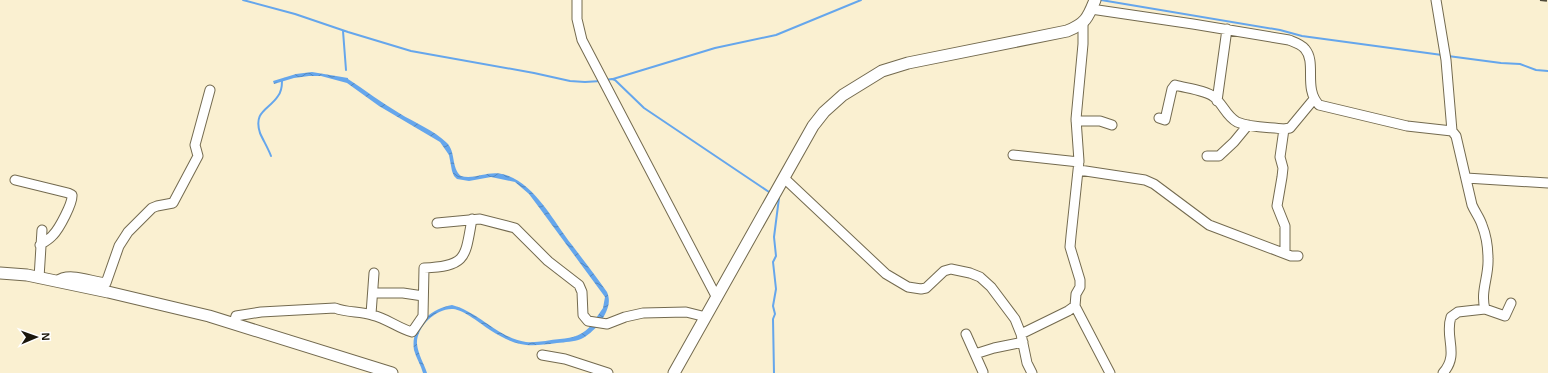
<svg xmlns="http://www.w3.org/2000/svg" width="1548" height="373" font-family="Arial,sans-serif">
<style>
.water{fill:url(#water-waves)}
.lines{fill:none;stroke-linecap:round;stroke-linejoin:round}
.stream{stroke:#65a6ec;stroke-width:2}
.minor-casing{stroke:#736a4f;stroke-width:11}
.major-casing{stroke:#736a4f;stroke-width:13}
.minor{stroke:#fff;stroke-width:9}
.major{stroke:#fff;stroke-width:11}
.rail{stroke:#504a3a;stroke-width:2;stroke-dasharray:7 7;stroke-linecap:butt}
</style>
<defs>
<pattern id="water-waves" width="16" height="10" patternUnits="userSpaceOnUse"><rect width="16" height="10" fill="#65a6ec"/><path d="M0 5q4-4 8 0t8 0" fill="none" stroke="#5286bd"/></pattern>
</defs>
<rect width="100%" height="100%" fill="#faf0d1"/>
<!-- water -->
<path class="water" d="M312,72L348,78V79C365,90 382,103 399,113C415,123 434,130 447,143C456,152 451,168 461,176C476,180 489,169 506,175C535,184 554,222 572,245C584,261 596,276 607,292C612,304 606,312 601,322L594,321L603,308L605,297L538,206L529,194L515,182L491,177L469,181L457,179L454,176L452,171L449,155L440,142L379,106L347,83L321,76H309L294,78L274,84L273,81L296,74Z
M452,305C479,312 498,338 526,342C537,343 549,340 560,339C573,338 584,335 592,324L598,326C593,330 588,336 581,339C574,342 565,342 557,343C527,347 517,347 490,330C481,324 464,310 453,309C436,308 416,327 417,344C418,354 424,364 427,373H423C421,365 416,358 414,350C410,327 431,308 452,305Z"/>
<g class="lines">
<!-- stream -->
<path class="stream" d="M243,0L295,14L348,32L411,51L534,73L570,81L585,82L601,81
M1101,0L1280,30L1302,36L1442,55
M343,31L346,70
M1448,56L1501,63L1520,64L1536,70L1548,71
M613,79L715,48L776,35L861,0
M605,80L612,79L615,80L644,108L772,194
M271,156C268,148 263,140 260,133C253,111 269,110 278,96C282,91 282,86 282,81
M774,373L773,319L775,314L773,306L776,289L773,262L776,256L774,237L779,198L777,197"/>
<!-- minor casing -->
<g class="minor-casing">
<path id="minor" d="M577,0V19L582,40L717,298
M1436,0L1446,60L1452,131
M1091,9L1193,24L1289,40C1294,42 1301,44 1305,49C1317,63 1303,88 1319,105L1407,126L1452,131L1456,136L1472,205C1475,212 1480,218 1482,225C1486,235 1488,248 1488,259C1489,276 1480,292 1485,309L1505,316L1511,303
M1217,101L1227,29
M1159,118L1165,120L1172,89L1175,85C1185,88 1206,90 1214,97C1223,104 1226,116 1237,122C1251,128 1270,127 1284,129L1290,128L1314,99
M1076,121H1100L1112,125
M1284,129L1280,157L1283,168L1282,177L1277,206L1285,226V253
M1013,155L1079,162
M1207,156H1219L1234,142L1248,125
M1079,170L1145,180L1154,184L1209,225L1291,256H1298
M784,178L886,274L908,287L921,289L926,288L944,271L951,269L970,273L980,277L991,287L1015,319L1021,334L1027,363L1032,373
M1466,178L1548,183
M15,180L68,193L72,195C73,203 59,229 53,235C50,239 44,242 40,245
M437,223L480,219L515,228L548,261L579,285L582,292L583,315L588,321L607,324L625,317L643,313L686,312L706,317
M39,278L42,230
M57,281C69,271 92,282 106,283L119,246L128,232L152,208L157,206L173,203L198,156L195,145L210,90
M373,293H403L423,296
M1075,306L1110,373
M371,314L374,273
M234,323L236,316L261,312L335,308C347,313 360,311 372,315C386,318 398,328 412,332L423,316L424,268C467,266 465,258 472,219
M966,334L983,372
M1021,334L1068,311L1075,306L1076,294L1080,287V280L1070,247L1071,236L1079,161L1076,119L1083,44V22
M975,354L994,348L1023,342
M542,355L565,359L608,373
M1443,373C1460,354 1444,337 1451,317L1458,312L1485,309"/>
</g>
<!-- major casing -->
<g class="major-casing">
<path id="major" d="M0,273L27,275L108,292L209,316L392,373
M674,373L813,126L824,112L843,95L882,71L908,63L1067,31C1085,24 1088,18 1095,0"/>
</g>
<!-- minor -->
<use href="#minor" class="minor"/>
<!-- major -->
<use href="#major" class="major"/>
<!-- rail -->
<path class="rail" d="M1540,0L1548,1"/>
</g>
<!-- north arrow -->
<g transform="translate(36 337) rotate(88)" stroke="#ffffff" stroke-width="3" paint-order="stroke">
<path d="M0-3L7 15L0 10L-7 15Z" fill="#1a160b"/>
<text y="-6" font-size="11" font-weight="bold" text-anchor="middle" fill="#1a160b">N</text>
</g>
</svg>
